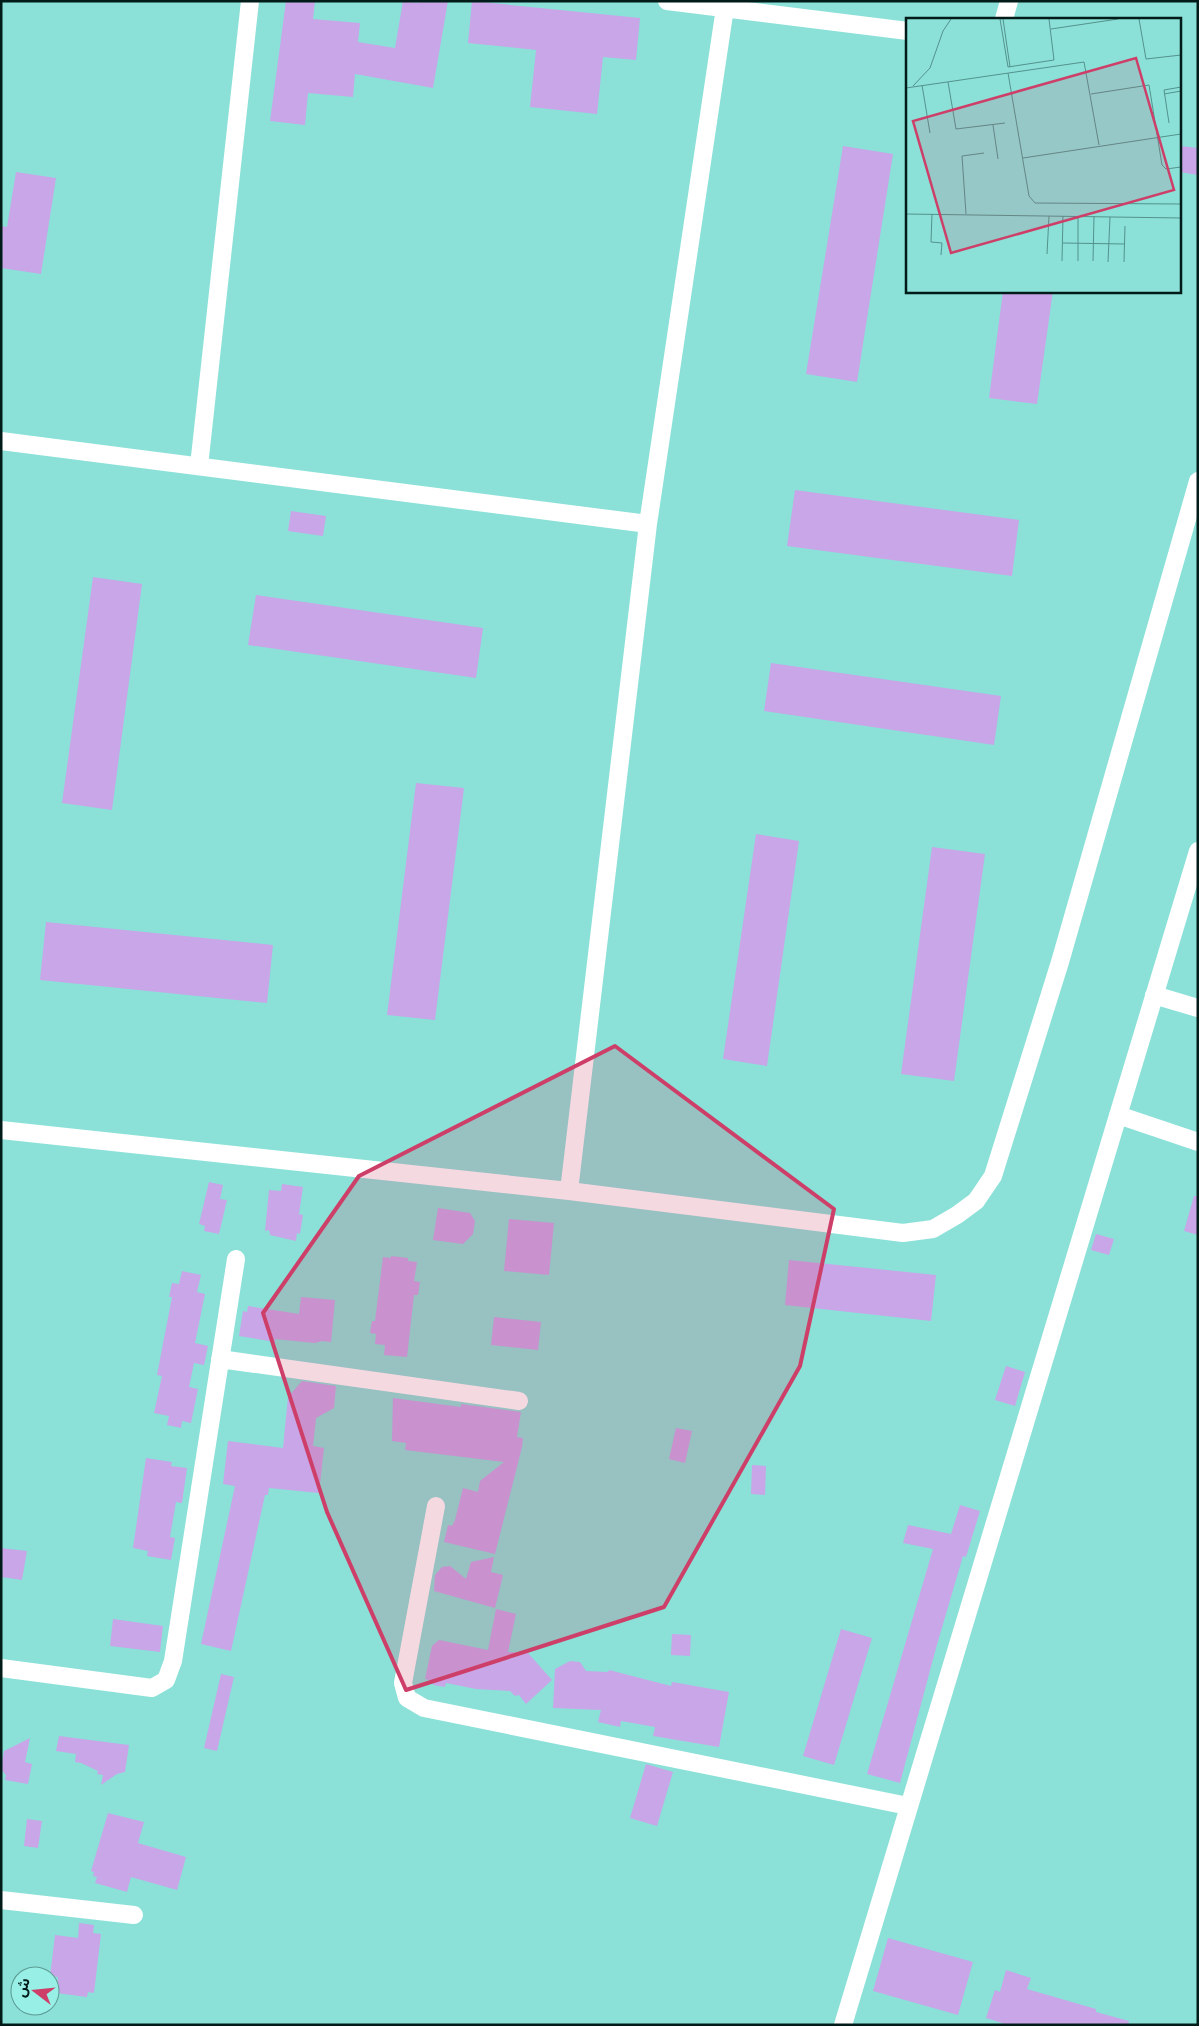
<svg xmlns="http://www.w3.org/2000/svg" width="1199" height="2026" font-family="'Source Sans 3','Noto Sans Arabic',sans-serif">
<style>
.building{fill:#c8a6e8}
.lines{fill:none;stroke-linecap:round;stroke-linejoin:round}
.minor{stroke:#fff;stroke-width:18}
.marked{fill:#cd3f68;fill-opacity:0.2;stroke:#cd3f68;stroke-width:4;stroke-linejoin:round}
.inset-road{fill:none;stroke:#54928c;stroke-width:1}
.view{fill:#cd3f68;fill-opacity:0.15;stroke:#cd3f68;stroke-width:2.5}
.inset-edge{fill:none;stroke:#011b19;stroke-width:2.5}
</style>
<rect width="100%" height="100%" fill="#8be1d8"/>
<!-- building -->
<path class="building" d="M286,1H315L313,19L360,23L358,42L395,48L403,1L418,3V1H448L433,88L355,74L353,97L308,93L305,125L270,121Z
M472,1L640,18L636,60L603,57L597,114L530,107L536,50L468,43Z
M843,146L893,154L857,382L806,374Z
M1180,146L1198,148V175L1180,172Z
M16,172L56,178L41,274L1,268V226L7,227Z
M1003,291H1053L1037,404L989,398Z
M795,490L1019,520L1012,576L787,546Z
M291,511L326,516L323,536L288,531Z
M93,577L142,584L112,810L62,803Z
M256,595L483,628L476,678L248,645Z
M771,663L1001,696L994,745L764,711Z
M416,783L464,788L435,1020L387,1015Z
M756,834L799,841L767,1066L723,1059Z
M932,847L985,854L954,1081L901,1074Z
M46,922L273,945L267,1003L40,980Z
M209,1182L223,1185L220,1199L227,1200L219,1234L204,1231L205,1226L199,1224Z
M282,1184L303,1187L299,1214L303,1215L300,1234L297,1233L296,1241L270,1235L269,1230L265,1231L269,1190L281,1191Z
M1194,1196H1198V1235L1184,1231Z
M438,1208L470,1213L475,1221L473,1234L463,1244L433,1240Z
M509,1219L554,1223L549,1275L504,1271Z
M1096,1234L1114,1239L1109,1255L1091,1250Z
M391,1256L408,1258V1261L417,1262L414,1281L420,1282L418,1295H414L407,1357L384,1355L385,1345L375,1344L376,1334L370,1333L372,1321H375L383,1257L391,1258Z
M789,1260L936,1275L931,1321L785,1305Z
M182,1271L201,1275L197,1292L205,1294L195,1343L208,1346L204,1365L194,1363L189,1387L198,1389L191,1423L182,1421L181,1428L167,1425L169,1416L154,1413L162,1376L157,1375L172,1297H169L172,1283L179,1284Z
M301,1297L335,1300L331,1342L322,1341L315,1343L275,1339V1342L239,1336L243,1311L247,1312L248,1306L299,1314Z
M494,1317L541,1322L538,1350L491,1345Z
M1006,1366L1025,1372L1015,1406L995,1400Z
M302,1381L336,1386L334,1408L316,1418L313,1446L324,1448L319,1493L269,1488L268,1495H265L231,1651L201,1644L235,1486L223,1484L228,1441L283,1448L288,1397Z
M393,1398L461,1407V1404L521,1412L517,1437L523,1438L522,1447L495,1554L444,1542L448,1525L452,1526L455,1520L463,1488L478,1492L480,1481L504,1462L405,1450L406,1443L392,1441Z
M676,1428L692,1431L685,1463L669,1459Z
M146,1458L172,1462L171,1466L187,1468L182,1503L176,1502L170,1537L175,1538L171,1560L147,1556L148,1551L133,1548Z
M752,1465L766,1466L765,1495L751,1494Z
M960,1505L980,1511L966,1557L963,1556L936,1648L900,1783L867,1774L933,1549L903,1543L908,1525L951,1534Z
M1,1548L27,1551L22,1580L1,1577Z
M494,1557L491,1572L503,1575L495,1608L434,1591L435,1575L442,1567L450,1566L466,1579L471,1562Z
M496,1609L516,1614L508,1652L528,1653L552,1680L526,1704L519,1695L515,1696L510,1691L476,1689L446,1683L445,1687L433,1685L434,1681L425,1679L432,1646L439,1640L488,1650Z
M113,1619L163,1626L160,1652L110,1646Z
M841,1629L872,1638L834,1765L803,1756Z
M672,1634L691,1635L690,1656L671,1655Z
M570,1661L580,1662L586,1671L608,1672L609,1670L671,1686L672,1682L729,1692L719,1747L653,1736L655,1727L621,1721L620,1727L598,1722L601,1710L553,1708L555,1669Z
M221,1674L234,1677L217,1751L204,1748Z
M59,1736L129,1745L125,1772L117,1774L101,1785L103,1775L97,1774L98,1771L81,1763L75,1762L76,1754L56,1751Z
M30,1738L25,1762L32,1764L28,1784L5,1780L6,1775L1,1769L4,1751Z
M646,1764L673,1772L657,1826L630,1818Z
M108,1813L144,1822L138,1843L186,1857L177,1890L131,1877L127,1892L95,1883L97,1877L93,1876L94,1872L91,1871Z
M27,1819L42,1821L38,1848L24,1846Z
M79,1923L94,1925L93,1933L101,1934L94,1993L88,1992L87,1997L56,1993L58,1977L50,1976L55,1935L78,1938Z
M888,1938L973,1962L958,2015L873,1991Z
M1006,1970L1031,1978L1027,1989L1096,2009V2012L1129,2021L1128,2025H1008L986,2018L995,1990L1000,1992Z"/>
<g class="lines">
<!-- minor -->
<path class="minor" d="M667,1L908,31
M1004,19L1009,1
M1,441L648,524
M199,466L250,1
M1154,995L1198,1008
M1118,1115L1198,1142
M1,1130L569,1191L903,1233L933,1229L957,1215L976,1201L993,1176L1060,962L1198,481
M569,1191L648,524L726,1
M220,1359L519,1401
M436,1506L403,1683L407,1698L424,1708L908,1806
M1,1668L152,1688L166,1680L173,1661L236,1259
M1,1900L134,1915
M843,2025L1198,851"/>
</g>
<!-- marked area -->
<path class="marked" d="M615,1046L834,1209L800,1366L664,1607L406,1690L327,1512L263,1313L359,1176Z"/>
<!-- overview -->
<g transform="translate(906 18)">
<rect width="275" height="275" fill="#8be1d8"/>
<path class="inset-road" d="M94,1L102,49L148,42L143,1M97,1L104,49M233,1L240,41L275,37M145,11L212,1M102,55L123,178L129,185L275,186M42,64L50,111L99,105M16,67L24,115M7,68L24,50L37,13L45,1M0,70L178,44L193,127M185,76L243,67L256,147L260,151L275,149M258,76L275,73M263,105L258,72L275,69M87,107L92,141M117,140L275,116M0,196L275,200M26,196L25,224L36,225L35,237M60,196L56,138L78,135M172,198V243M157,225L219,226M141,236L143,198M156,243L157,198M187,243L188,198M202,244L204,199M218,244L219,208"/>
<path class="view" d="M230,40L268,172L45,235L7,103Z"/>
<rect width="275" height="275" class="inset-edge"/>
</g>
<!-- border -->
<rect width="1199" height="2026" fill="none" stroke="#011b19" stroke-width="5"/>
<!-- north arrow -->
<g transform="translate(35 1991) rotate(286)"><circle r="24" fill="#98efe5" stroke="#5c9a93"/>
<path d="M0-4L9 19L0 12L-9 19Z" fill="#cd3f68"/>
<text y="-8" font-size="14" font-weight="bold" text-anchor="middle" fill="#011b19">ش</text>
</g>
</svg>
